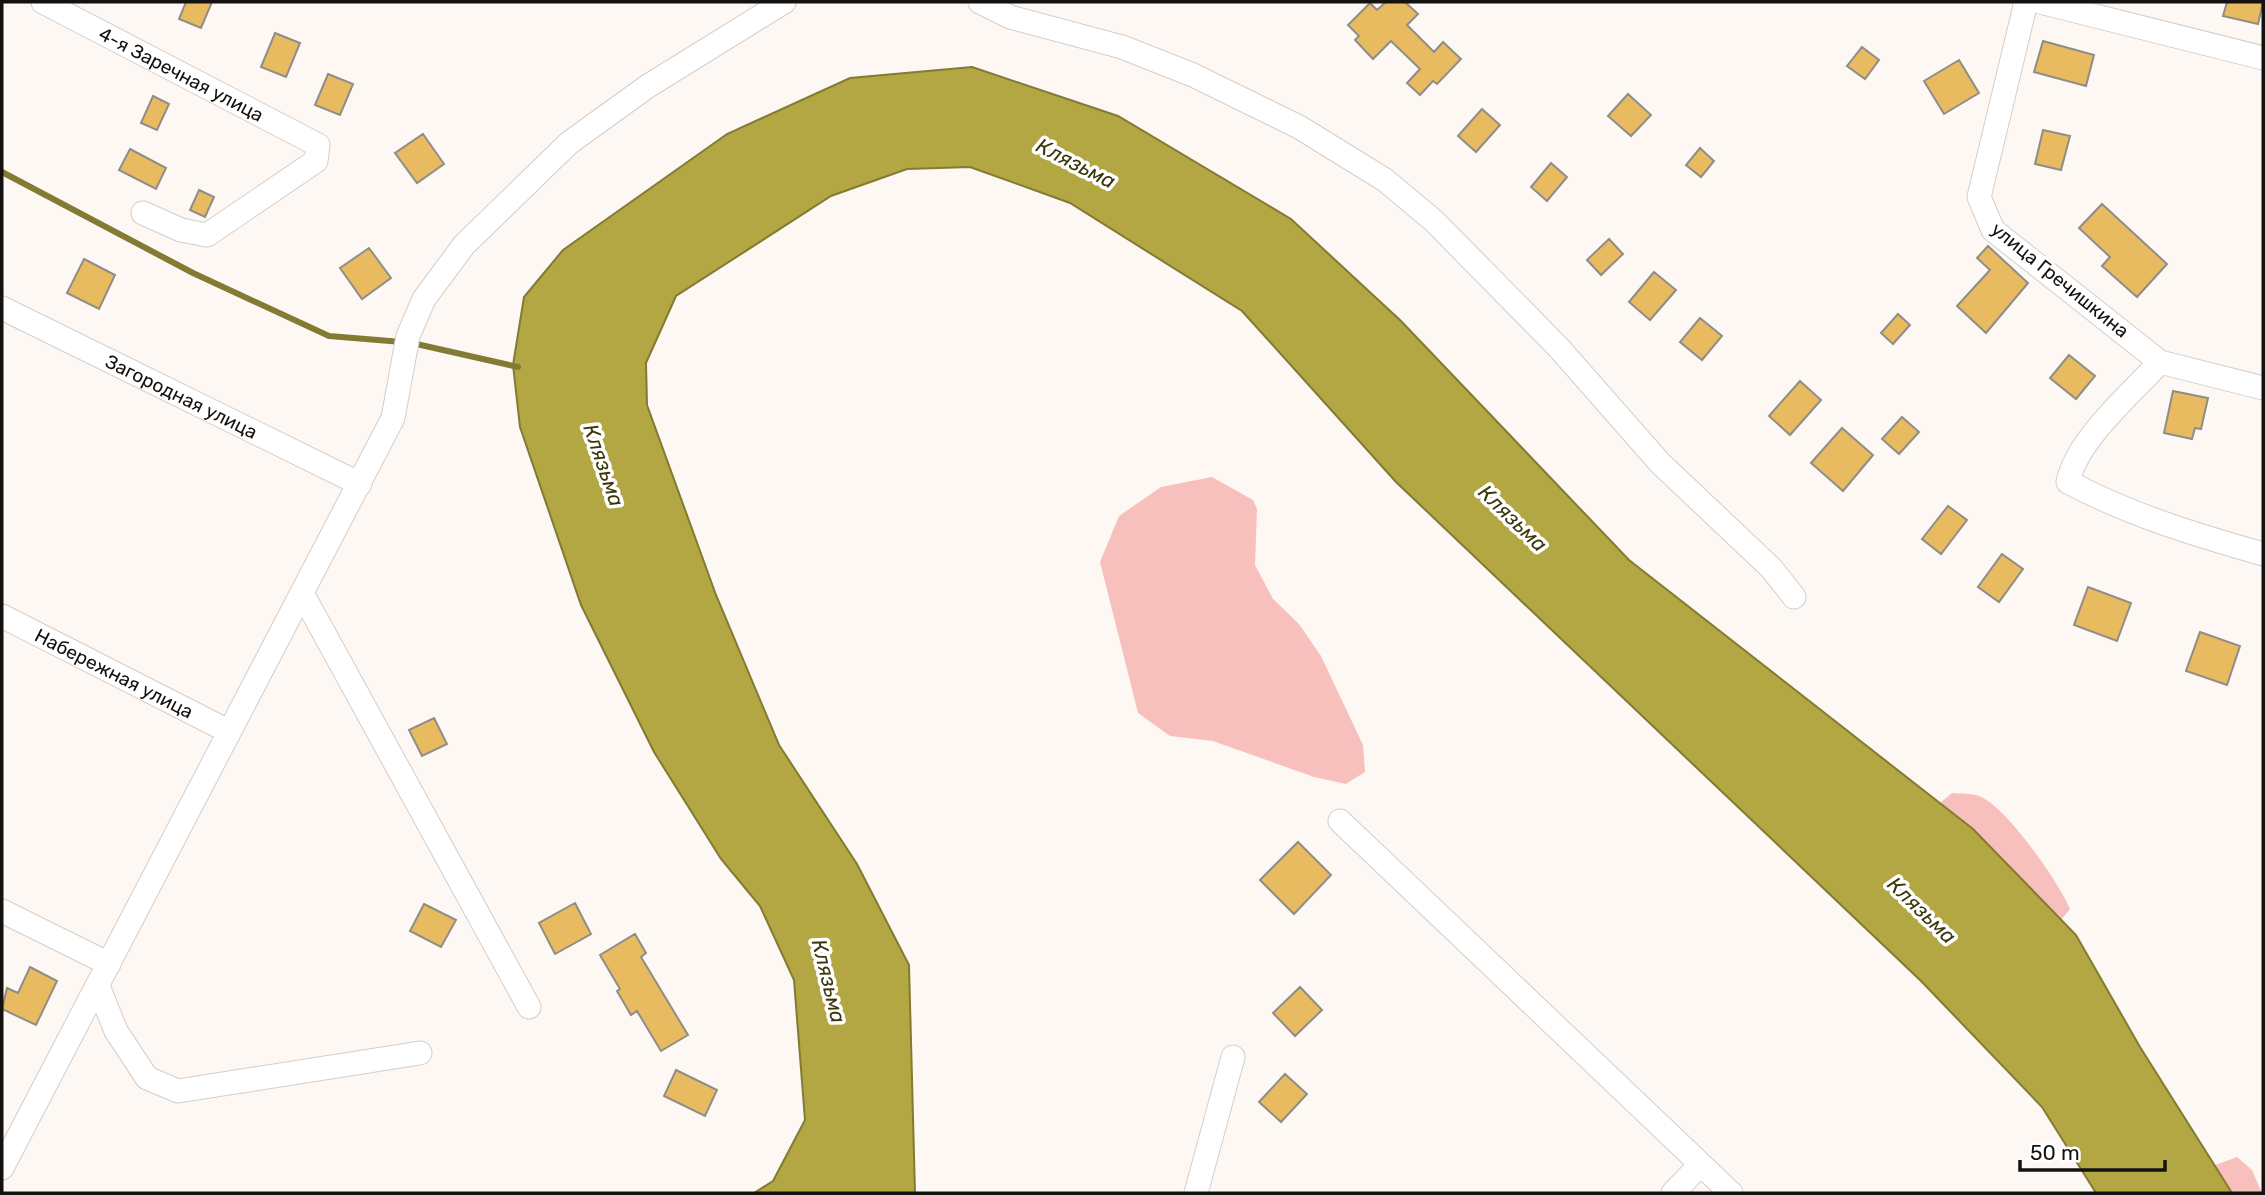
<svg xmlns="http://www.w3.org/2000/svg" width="2265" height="1195" font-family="Rubik,sans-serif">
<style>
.green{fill:#f8c0bd}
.water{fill:#b2a742;stroke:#837a33;stroke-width:2}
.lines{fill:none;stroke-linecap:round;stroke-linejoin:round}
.stream{stroke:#837a33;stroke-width:6}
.building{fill:#e8bb60;stroke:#908d88;stroke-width:2}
.minor-casing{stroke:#d4ceca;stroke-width:25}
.minor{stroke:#fff;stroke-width:23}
.labels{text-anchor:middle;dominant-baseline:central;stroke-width:7;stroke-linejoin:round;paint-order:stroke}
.street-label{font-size:19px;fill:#141211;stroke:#fff}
.water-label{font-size:21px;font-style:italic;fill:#3b360b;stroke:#fff}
</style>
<rect width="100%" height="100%" fill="#fdf8f3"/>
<!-- green -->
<path class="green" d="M1212,477L1253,500L1257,509L1255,565L1273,599L1299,624L1321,656L1363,745L1365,772L1346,784L1314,777L1213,741L1170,736L1138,713L1100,562L1119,516L1161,487Z
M1952,793C1960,794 1971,793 1979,796C2005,805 2059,882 2070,909L2061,920L1973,829L1940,803Z
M2237,1157L2252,1170L2262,1193H2232L2213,1166Z"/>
<!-- water -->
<path class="water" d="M972,67L1118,116L1291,219L1401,321L1629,560L1973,829L2076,935L2140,1047L2232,1193H2096L2042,1107L1921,981L1396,482L1242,311L1070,203L970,167L907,169L831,196L676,296L646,363L647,405L716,595L779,745L857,864L909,965L915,1193H754L773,1181L805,1120L794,980L760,906L721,859L654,752L581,605L520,427L513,365L524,297L563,250L727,134L850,78Z"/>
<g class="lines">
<!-- stream -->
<path class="stream" d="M2,172L193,273L329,336L402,342
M412,343L518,367"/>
</g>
<!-- building -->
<path class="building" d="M186,2H212L201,28L179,19Z
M1386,2H1405L1418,14L1407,25L1434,52L1443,42L1461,59L1437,84L1433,81L1420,95L1407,83L1420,69L1391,41L1373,59L1355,40L1359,36L1348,25L1370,3L1377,10Z
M2227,2H2263L2258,24L2223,16Z
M275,33L300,43L286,77L261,67Z
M2043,41L2094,55L2086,86L2034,72Z
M1862,47L1879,60L1865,79L1847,66Z
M1959,60L1979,93L1944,114L1924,81Z
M328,74L353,84L340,115L315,105Z
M1628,94L1651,115L1631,136L1608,116Z
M153,96L169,104L157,130L141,123Z
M1482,109L1500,125L1476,152L1458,136Z
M2043,130L2070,136L2061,170L2035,164Z
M423,134L444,164L417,183L395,153Z
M1700,148L1714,161L1701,177L1686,165Z
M130,149L166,168L156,189L119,170Z
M1551,163L1567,177L1547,201L1531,187Z
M199,190L214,197L205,217L190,210Z
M2102,204L2167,264L2137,297L2102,266L2110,257L2079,228Z
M1609,239L1623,254L1601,275L1587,260Z
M1988,246L2028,283L1986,333L1957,306L1990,270L1977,258Z
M369,248L391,278L362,299L340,268Z
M84,259L115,275L99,309L67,293Z
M1654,272L1676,290L1650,320L1629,302Z
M1898,314L1910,325L1893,344L1881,333Z
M1700,318L1722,336L1702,360L1680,342Z
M2069,355L2095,376L2076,399L2050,378Z
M1800,381L1821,400L1790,435L1769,416Z
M2173,391L2208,398L2201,429L2195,428L2192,439L2164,433Z
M1902,417L1919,432L1899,454L1882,439Z
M1842,428L1873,455L1843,491L1811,463Z
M1948,506L1967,520L1941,554L1922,539Z
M2002,554L2023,569L1999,602L1978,587Z
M2088,587L2131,603L2117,641L2074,625Z
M2200,632L2240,646L2227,685L2186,671Z
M434,718L447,744L422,756L409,730Z
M1298,842L1331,875L1294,914L1260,880Z
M575,903L591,934L555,954L539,923Z
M424,904L456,920L441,947L410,931Z
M635,934L646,953L641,957L688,1035L661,1051L637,1011L631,1015L617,991L620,989L600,955Z
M30,967L57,981L36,1025L2,1009L7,988L18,993Z
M1300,987L1322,1010L1295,1036L1273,1013Z
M676,1070L717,1090L705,1116L664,1096Z
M1285,1074L1307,1094L1281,1122L1259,1102Z"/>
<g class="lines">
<!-- minor casing -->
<g class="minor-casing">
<g id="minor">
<path id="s1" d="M43,2L318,145L316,161L207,235L181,230L143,213"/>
<path d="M980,2L1010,17L1122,47L1193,75L1299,127L1385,180L1434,221L1559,348L1660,463L1771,568L1794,597"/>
<path d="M2026,2L1979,197L1993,230L2160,362L2263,388"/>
<path d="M2040,2L2263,58"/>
<path id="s2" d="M2,308L360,484"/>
<path d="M2160,362C2131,394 2077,439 2068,482C2130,515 2196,535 2263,554"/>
<path d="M302,593L529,1007"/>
<path id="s3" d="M2,616L228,731"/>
<path d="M1340,821L1731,1193"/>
<path d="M2,911L109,964"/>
<path d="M98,986L116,1031L147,1078L178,1091L420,1053"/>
<path d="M2,1168L393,418L408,336L424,299L464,245L569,143L648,86L784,2"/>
<path d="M1196,1193L1233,1057"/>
<path d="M1673,1193L1700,1165"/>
</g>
</g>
<!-- minor -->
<use href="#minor" class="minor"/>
</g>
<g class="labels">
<!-- street labels -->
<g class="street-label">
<text stroke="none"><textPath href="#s1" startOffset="156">4-я Заречная улица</textPath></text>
<text transform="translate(2060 280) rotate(39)">улица Гречишкина</text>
<text stroke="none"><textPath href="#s2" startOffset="200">Загородная улица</textPath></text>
<text stroke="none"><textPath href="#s3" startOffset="126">Набережная улица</textPath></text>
</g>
<!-- water labels -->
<g class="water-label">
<text transform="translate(1076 163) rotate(27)">Клязьма</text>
<text transform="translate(604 465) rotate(71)">Клязьма</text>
<text transform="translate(1513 518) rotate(44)">Клязьма</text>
<text transform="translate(1922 910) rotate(44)">Клязьма</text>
<text transform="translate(829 981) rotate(76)">Клязьма</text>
</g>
</g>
<!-- border -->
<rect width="2265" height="1195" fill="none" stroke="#141211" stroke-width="7"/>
<!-- scale -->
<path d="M2020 1160v10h145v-10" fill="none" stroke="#141211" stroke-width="3.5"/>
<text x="2030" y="1160" font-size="21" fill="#141211" stroke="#ffffff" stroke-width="5" paint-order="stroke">50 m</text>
</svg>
